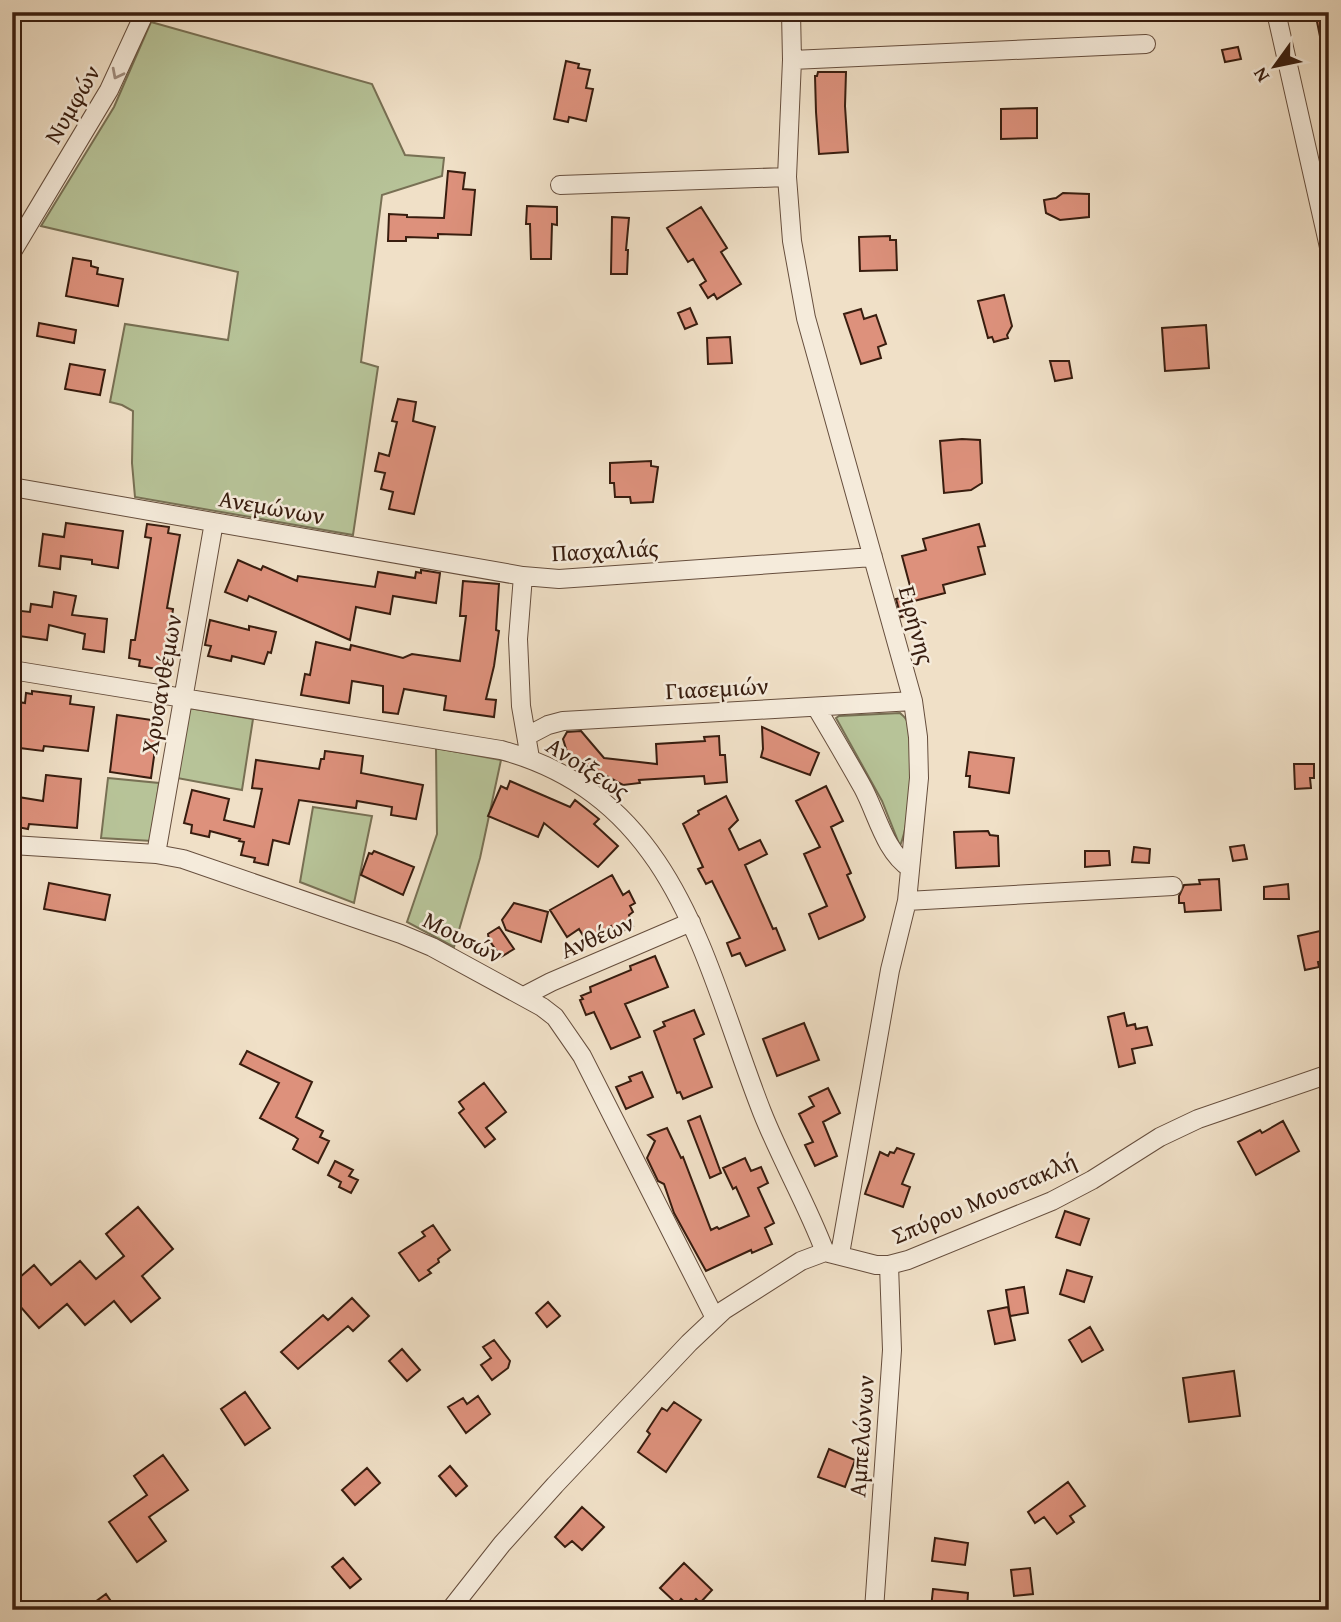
<svg xmlns="http://www.w3.org/2000/svg" width="1341" height="1622" font-family="'Gentium Book Plus',serif">
<style>
.green{fill:#b7c398;stroke:#787054;stroke-width:2}
.building{fill:#dd917c;stroke:#381d0f;stroke-width:2}
.lines{fill:none;stroke-linecap:round;stroke-linejoin:round}
.minor-casing{stroke:#664e3d;stroke-width:20}
.minor{stroke:#f5ebdb;stroke-width:18}
.oneway{stroke:#a08e7f}
.labels{text-anchor:middle;dominant-baseline:central;stroke-width:5;stroke-linejoin:round;paint-order:stroke}
.street-label{font-size:24px;fill:#381d0f;stroke:#f5ebdb}
</style>
<rect width="100%" height="100%" fill="#f0e0c7"/>
<filter id="stains"><feTurbulence type="fractalNoise" baseFrequency=".00286" numOctaves="4"/><feColorMatrix values="0 0 0 0 .2 0 0 0 0 .09 0 0 0 0 .02 0 0 0 .5 -.17"/></filter>
<radialGradient id="worn" r=".72"><stop offset=".6" stop-color="#630" stop-opacity="0"/><stop offset="1" stop-color="#630" stop-opacity=".3"/></radialGradient>
<!-- green -->
<path class="green" d="M151,22L372,84L405,155L444,158L442,176L382,195L361,362L378,367L353,535L135,497L132,463L133,411L122,405L110,402L125,324L228,340L238,272L41,226L114,107Z
M189,708L253,719L242,790L177,778Z
M900,713C902,715 906,718 907,721C917,746 910,821 900,846L882,801L836,718L839,716Z
M436,748L501,760L480,858L454,947L407,922L437,834Z
M108,778L159,783L152,841L101,838Z
M313,807L372,816L354,903L300,882Z"/>
<!-- building -->
<path class="building" d="M1315,12H1329V51H1323Z
M1238,47L1241,59L1225,62L1222,50Z
M566,61L579,64L578,68L590,70L586,88L593,89L586,121L569,117L568,122L554,119Z
M818,72H846L845,106L848,152L819,154L816,112L815,76H817Z
M1037,108V138L1001,139V109Z
M448,171L465,173L463,189L475,190L471,235L438,234V238L406,237V241H388L389,214L407,215V217L444,218Z
M1063,193L1089,194V217L1060,220L1046,213L1044,200L1056,198Z
M527,206L557,207V225L552,224L551,259H531L530,224H526Z
M701,207L727,248L721,252L741,284L717,299L714,294L708,298L700,285L706,281L693,259L688,262L667,228Z
M612,217L629,218L626,250H628L627,274H611Z
M890,236V240H896L897,270L860,271L859,237Z
M73,258L91,261V266L98,268L97,274L123,279L118,306L66,296Z
M1004,295L1012,326L1007,335L1008,338L994,342L992,337L988,338L978,301Z
M690,308L697,324L685,329L678,313Z
M861,309L864,319L876,315L886,344L878,347L881,358L861,364L844,314Z
M39,323L76,330L74,343L37,336Z
M1206,325L1209,368L1165,371L1162,328Z
M730,337L732,363L708,364L707,338Z
M1050,361H1069L1072,378L1055,381Z
M70,364L105,370L100,395L65,389Z
M398,399L416,402L413,421L435,427L414,514L389,509L393,492L381,489L385,473L375,471L379,453L389,456L397,422L392,421Z
M962,439L980,440L982,483L971,490L944,493L940,441Z
M651,461V466L658,467L653,502L631,503L630,497H615L614,483H610V463Z
M66,523L123,531L118,568L92,564V560L61,556L60,569L39,566L43,534L64,537Z
M147,524L169,527L168,533L180,535L167,608L173,609L168,646L173,647L169,671L139,666L140,660L129,658L131,640H135L151,538L145,537Z
M979,524L985,546L978,547L985,574L943,585L945,593L914,601L902,556L926,550L923,539Z
M238,560L261,570L263,566L297,581L298,576L375,587L378,572L415,578L416,572L421,573V570L440,573L436,603L393,596L390,614L356,607L350,640L249,596L247,601L225,592Z
M463,581L499,584L496,630L499,631L494,666L486,699L496,700L494,717L444,710L446,696L404,689L398,714L383,712V686L352,681L349,703L301,695L305,674L310,675L316,642L350,650L351,645L403,658L412,654L460,661L466,616H460Z
M54,592L76,596L72,615L107,619L104,652L83,649L85,634L49,625L47,640L12,635V610L30,612L31,604L52,607Z
M910,596L914,614L901,617L896,599Z
M210,620L249,630V626L276,632L271,653L268,652L264,664L232,656L231,661L208,656L211,646L205,645Z
M32,691L71,696L70,704L94,707L88,751L44,746L43,751L12,747V701L25,703L26,693L32,694Z
M117,715L159,721L151,778L110,772Z
M762,727L819,753L810,775L761,757L763,749Z
M581,731L604,758L657,764L656,744L705,741L704,737L719,736L720,755H725L727,782L705,784L704,776L639,780L640,783L623,785L568,755L563,739L567,732Z
M325,751L363,756L361,773L423,785L416,819L391,815L392,807L357,801L356,808L299,800L289,844L273,840L268,865L254,862L255,858L241,855L244,842L239,841L240,839L210,831L209,837L191,833L192,825L184,823L192,790L229,799L224,820L254,827L262,789L252,788L256,760L319,769L321,759H324Z
M969,752L1014,758L1009,793L969,787L970,776H966Z
M1294,764H1314V778H1310L1311,788L1295,789Z
M46,775L81,779L77,828L29,824L28,829L12,826V796L43,801Z
M510,781L570,807L575,800L599,819L594,824L618,846L598,867L544,823L538,837L488,816L501,786L507,789Z
M826,786L843,821L831,827L851,873L847,875L865,917L863,920L819,939L809,914L827,906L804,854L820,847L796,801Z
M726,796L738,820L729,829L739,850L760,840L767,854L745,865L773,929L776,928L785,950L746,966L740,953L732,956L727,943L740,938L712,881L706,884L698,869L703,867L683,824L699,814L698,811Z
M988,831L990,835L998,836L999,866L956,868L954,832Z
M1244,845L1247,859L1233,861L1230,847Z
M1134,847L1150,849L1149,863L1132,862Z
M374,851L414,867L403,895L361,875L369,853L372,854Z
M1085,851H1109L1110,865L1085,867Z
M612,875L623,895L629,891L635,903L630,906L633,912L629,915L633,926L621,932L619,928L613,931L611,926L587,942L579,929L567,937L550,910Z
M1219,879L1221,910L1185,912L1184,903H1179V896L1184,885L1200,884L1199,880Z
M49,883L110,895L105,920L44,909Z
M1288,884L1289,899H1264V887Z
M514,903L548,912L541,942L506,930L502,920Z
M499,927L514,949L501,957L489,940L488,934Z
M1329,929V960L1318,962L1319,967L1305,970L1298,936Z
M655,956L668,987L625,1004L640,1037L611,1049L594,1012L586,1015L580,1000L583,999L581,996L591,992L590,987L631,970L630,966Z
M694,1010L704,1034L694,1039L712,1087L683,1099L680,1092L677,1093L654,1031L665,1026L663,1022Z
M1124,1013L1127,1026L1135,1024L1136,1029L1147,1027L1152,1045L1132,1049L1135,1063L1119,1067L1108,1017Z
M804,1023L819,1060L777,1076L763,1039Z
M247,1051L312,1082L296,1117L323,1131L320,1137L329,1141L318,1163L293,1149L298,1139L294,1136L260,1118L279,1083L240,1064Z
M642,1072L653,1097L626,1109L616,1087L631,1081L629,1077Z
M484,1083L506,1112L486,1128L495,1139L485,1147L459,1113L464,1109L459,1102Z
M828,1088L840,1113L823,1122L837,1156L815,1166L805,1145L813,1142L799,1114L814,1106L809,1097Z
M700,1116L721,1173L710,1178L688,1121Z
M1283,1121L1299,1151L1256,1175L1238,1142L1260,1130L1262,1133Z
M667,1128L681,1158L683,1157L711,1230L717,1227L719,1229L749,1216L736,1187L733,1189L723,1168L745,1158L751,1171L761,1167L768,1183L758,1188L774,1223L765,1228L772,1244L752,1253L751,1250L706,1271L674,1213L664,1184L658,1181L647,1158L655,1141L648,1135Z
M897,1148L914,1154L902,1184L910,1187L903,1207L865,1194L880,1152L888,1156L890,1152L894,1153Z
M335,1161L353,1170L349,1176L358,1180L351,1193L339,1187L341,1182L328,1175Z
M138,1207L173,1249L142,1276L160,1298L131,1322L114,1301L85,1325L67,1304L39,1328L12,1297V1284L34,1265L51,1285L80,1261L96,1279L124,1256L106,1234Z
M1065,1211L1089,1219L1080,1245L1056,1237Z
M433,1225L450,1250L438,1259L439,1262L428,1270L431,1273L419,1281L399,1253L425,1236L422,1232Z
M1067,1270L1092,1277L1084,1302L1060,1294Z
M1024,1287L1028,1313L1010,1316L1006,1290Z
M352,1298L369,1316L353,1331L348,1326L298,1369L281,1352L323,1315L328,1320Z
M548,1302L560,1316L547,1327L536,1313Z
M1008,1307L1015,1340L995,1344L988,1311Z
M1090,1327L1103,1350L1082,1362L1069,1340Z
M494,1340L510,1361L508,1368L492,1380L481,1365L491,1358L483,1347Z
M402,1349L420,1370L407,1381L389,1361Z
M1234,1371L1240,1416L1189,1422L1183,1378Z
M245,1392L270,1428L245,1445L221,1409Z
M478,1396L490,1414L466,1433L448,1407L463,1398L467,1404Z
M674,1402L701,1420L666,1472L638,1452L650,1434L647,1431L662,1408L667,1411Z
M829,1449L855,1460L845,1487L818,1477Z
M163,1455L188,1490L149,1517L166,1541L137,1562L109,1522L147,1495L134,1476Z
M450,1466L467,1486L456,1496L439,1476Z
M367,1468L380,1483L355,1505L342,1490Z
M1068,1482L1085,1506L1070,1516L1074,1522L1057,1534L1044,1517L1035,1523L1028,1512Z
M582,1507L604,1527L582,1550L572,1541L565,1547L555,1537Z
M935,1538L968,1543L965,1565L932,1561Z
M343,1558L361,1579L350,1588L332,1567Z
M684,1563L712,1590L700,1603L696,1599L689,1607L681,1599L677,1604L660,1588Z
M1030,1568L1033,1594L1014,1596L1011,1570Z
M933,1589L968,1593L967,1610L931,1608Z
M106,1594L117,1610H84Z"/>
<g class="lines">
<!-- minor casing -->
<g class="minor-casing">
<path id="minor" d="M791,12L792,60L787,177L792,241L806,318L913,701L918,737L919,778L907,901L890,970L840,1254
M1276,12L1329,247
M792,60L1146,44
M560,185L787,177
M12,252L109,90L145,12
M12,487L523,576
M12,670L501,750C678,798 704,964 762,1112C781,1160 807,1204 825,1252
M816,707C832,734 848,761 863,788C877,814 885,852 910,868
M527,736L548,725L563,721L913,701
M530,758L521,706L518,639L523,576L559,579L873,557
M12,845L156,854L183,859L401,934L432,947L542,1007L555,1017L582,1056L715,1318
M156,854L214,522
M907,901L1173,886
M524,996L551,982L691,922
M450,1610L502,1544L555,1485L689,1343L724,1310L801,1261L825,1252L876,1265H889L908,1260L1052,1201L1092,1180L1160,1137L1198,1119L1329,1074
M874,1610L892,1350L889,1265"/>
</g>
<!-- minor -->
<use href="#minor" class="minor"/>
</g>
<!-- one-way arrows -->
<defs><path id="oneway-chevron" d="M-2-3.5L2.5 0L-2 3.5" fill="none" stroke-width="1.6" stroke-linecap="round" stroke-linejoin="round" transform="scale(1.75)"/></defs>
<use class="oneway" href="#oneway-chevron" transform="translate(117 74) rotate(117)"/>
<g class="labels">
<!-- street labels -->
<g class="street-label">
<text transform="translate(72 104) rotate(-60)">Νυμφών</text>
<text transform="translate(272 507) rotate(10)">Ανεμώνων</text>
<text transform="translate(605 550) rotate(-3)">Πασχαλιάς</text>
<text transform="translate(917 625) rotate(75)">Ειρήνης</text>
<text transform="translate(161 684) rotate(-80)">Χρυσανθέμων</text>
<text transform="translate(717 688) rotate(-3)">Γιασεμιών</text>
<text transform="translate(588 768) rotate(33)">Ανοίξεως</text>
<text transform="translate(597 936) rotate(-23)">Ανθέων</text>
<text transform="translate(463 937) rotate(27)">Μουσών</text>
<text transform="translate(984 1198) rotate(-23)">Σπύρου Μουστακλή</text>
<text transform="translate(861 1436) rotate(-86)">Αμπελώνων</text>
</g>
</g>
<!-- margin -->
<rect width="1341" height="1622" fill="none" stroke="#f0e0c7" stroke-width="42"/>
<rect x="14" y="14" width="1313" height="1594" fill="none" stroke="#381d0f" stroke-width="3.5"/>
<rect x="21" y="21" width="1299" height="1580" fill="none" stroke="#381d0f" stroke-width="2"/>
<!-- north arrow -->
<g transform="translate(1275 66) rotate(237)" stroke="#f5ebdb" stroke-width="5" paint-order="stroke">
<path d="M0-5L12 26L0 18L-12 26Z" fill="#381d0f"/>
<text y="-10" font-size="19" font-weight="bold" text-anchor="middle" fill="#381d0f">N</text>
</g>
<rect width="100%" height="100%" filter="url(#stains)"/>
<rect width="100%" height="100%" fill="url(#worn)"/>
</svg>
